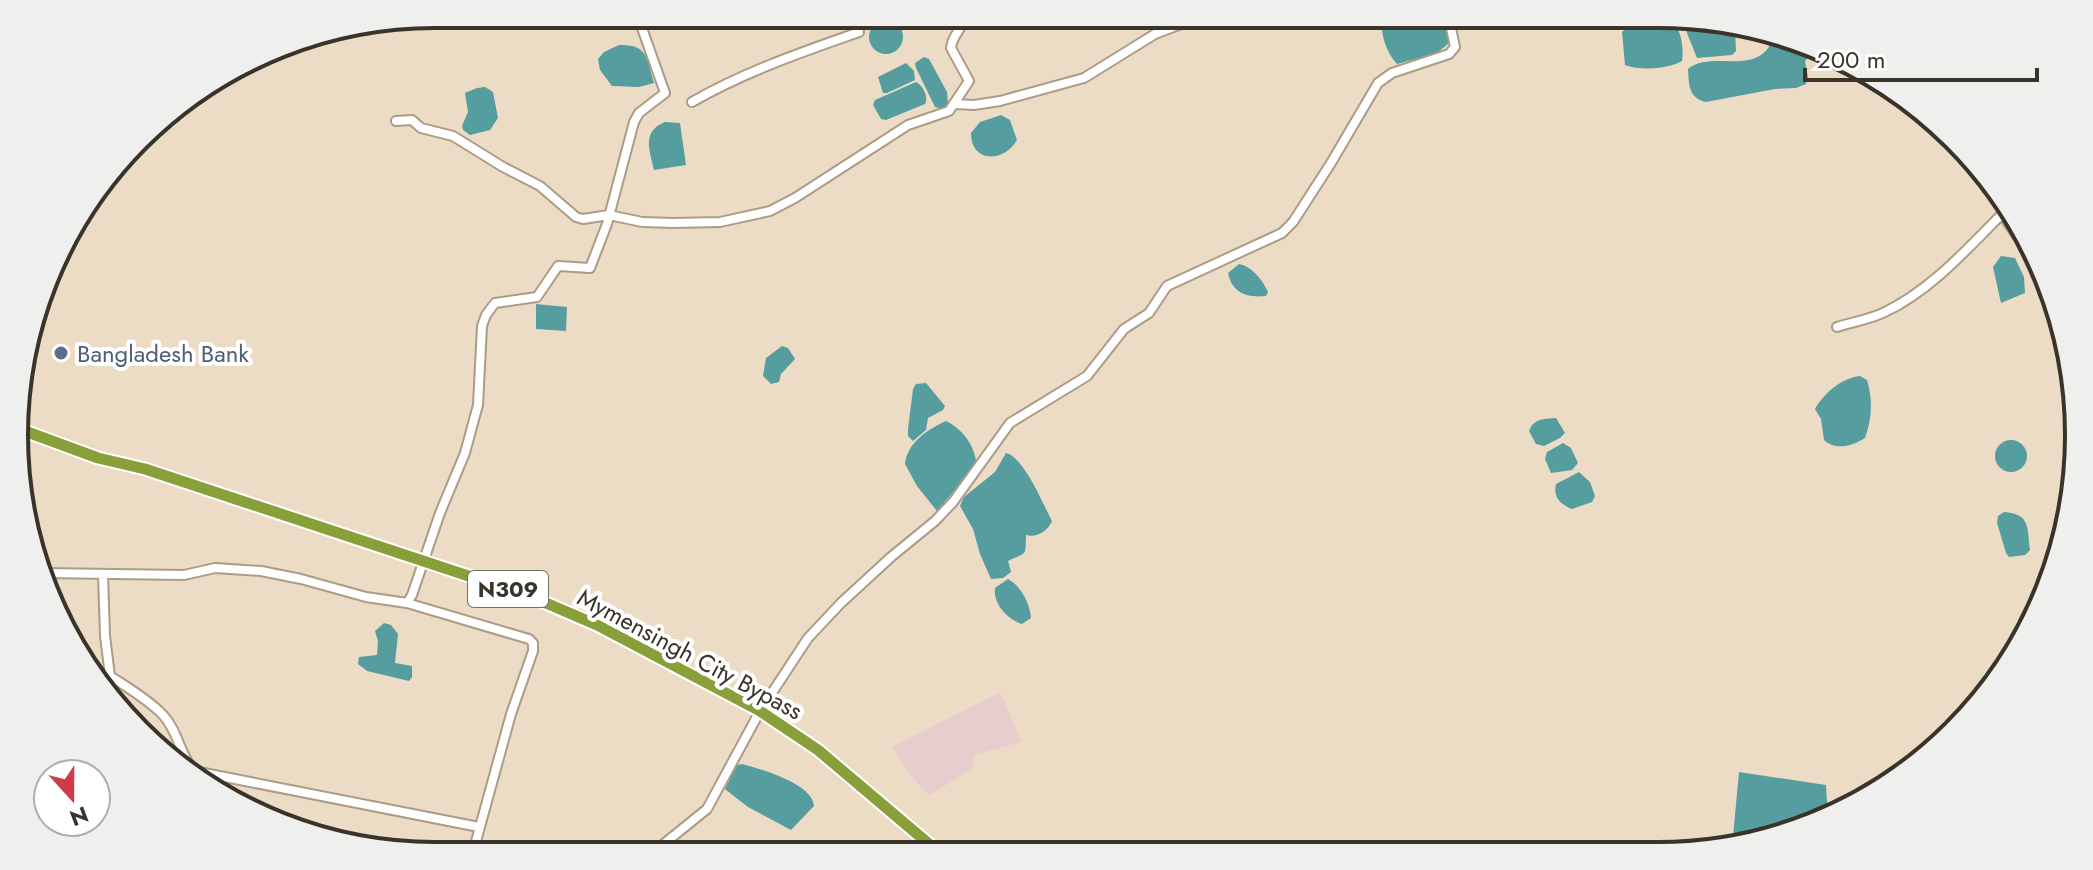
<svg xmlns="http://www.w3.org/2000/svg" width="2093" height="870" font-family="Jost,sans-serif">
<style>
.industrial{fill:#e8cdce}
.water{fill:#559d9f}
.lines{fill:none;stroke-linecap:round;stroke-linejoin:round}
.minor-casing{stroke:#aa9c86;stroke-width:12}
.highway-casing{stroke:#fff;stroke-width:15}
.minor{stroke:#fff;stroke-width:8}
.highway{stroke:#889f3a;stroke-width:11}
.service-dot{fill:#5c6f8a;stroke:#fff;stroke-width:3}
.labels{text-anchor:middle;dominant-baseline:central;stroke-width:8;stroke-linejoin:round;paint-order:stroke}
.shield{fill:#fff;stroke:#74706a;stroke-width:2}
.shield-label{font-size:22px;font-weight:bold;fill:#39332a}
.service-label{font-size:24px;fill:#4e5e75;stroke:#fff;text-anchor:start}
.street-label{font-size:24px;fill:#39332a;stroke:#fff}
.rim{fill:none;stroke:#39332a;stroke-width:4}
</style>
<rect width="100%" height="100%" fill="#ecdcc5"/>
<!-- industrial -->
<path class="industrial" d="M1000,692L1022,742L974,755V767L929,796L909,773L892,747Z"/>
<!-- water -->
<path class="water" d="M1381,14H1441L1446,24L1449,43L1437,53L1397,64C1384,50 1381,32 1381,14Z
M1672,19C1681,31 1684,46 1682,61C1668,69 1640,71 1625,65L1622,32C1635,20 1654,20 1672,19Z
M1691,19L1735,27L1736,51L1732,55L1697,58L1687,33V23Z
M869 37a17 17 0 1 1 34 0a17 17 0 1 1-34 0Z
M1768,32L1794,36L1828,56L1809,57L1805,61L1808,77L1806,84L1796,88L1775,89L1706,102C1688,98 1689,84 1688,69C1711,50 1755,76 1771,43Z
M619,45C649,44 647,60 654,83L639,87L612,86L600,70L598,59L604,52Z
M924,57L929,59L947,92L948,103L943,109L935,107L916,68L915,63Z
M906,63L914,71L915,80L887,93H883L878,77Z
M916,82C923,85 929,98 925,104L886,120L881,119L873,105L875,100Z
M477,88L485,87L493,92L498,118L490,130L470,135L463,130L462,126L468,112L465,93Z
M1001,115L1010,120L1017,140C1004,163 971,163 971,133L980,122Z
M665,122L680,123L686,165L654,170C649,149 642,131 665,122Z
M2001,256L2015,258L2024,277L2025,293L2001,303L1993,267Z
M1239,264C1251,266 1263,280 1268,292L1266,296C1247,298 1232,293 1228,273Z
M536,304L567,307L566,331L536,329Z
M782,346L788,348L795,359L781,374L779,382L771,384L763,376L766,358Z
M1860,376L1867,380C1873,400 1872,419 1865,438C1852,446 1836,451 1824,440L1821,419L1815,409C1824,393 1842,378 1860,376Z
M926,383L945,406L943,410L928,418L926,430L913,441L908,436V429L913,389L916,384Z
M1556,418L1565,433L1560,438L1544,446L1536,444L1529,431C1534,418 1544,419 1556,418Z
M946,421C961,428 973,443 976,460L970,472L937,511L917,486L905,464C907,443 928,429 946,421Z
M1995 456a16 16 0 1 1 32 0a16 16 0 1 1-32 0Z
M1563,443L1571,448L1578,463L1572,470L1551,473L1545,459L1547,452Z
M1006,453C1024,457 1043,504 1052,521C1048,531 1037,538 1026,535C1025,558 1028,551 1008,561L1011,572L1003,578L991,579L980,554L973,529L960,506L964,497L995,472Z
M1579,472L1590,482L1595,496L1592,502L1572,509C1560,504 1553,497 1556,484Z
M2004,512C2031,514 2027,528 2030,550L2025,555L2009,557L2006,553L1997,523L1998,516Z
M1008,579C1021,586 1030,604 1031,618L1022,624C1007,619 993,604 995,588Z
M384,623L391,625L398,634L395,663L412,666V677L409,681L367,671L358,664L359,657L377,655L378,641L375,631Z
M742,764C761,769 813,784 814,806L791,830L748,807L725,789L737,765Z
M1739,772L1826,785L1828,818L1732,847Z"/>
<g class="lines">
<!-- minor casing -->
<g class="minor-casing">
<path id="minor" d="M692,102C744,72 802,52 859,32L854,14
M956,104L974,105L1000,101L1084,78L1155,34L1208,14
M396,121L412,120L421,128L453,136L503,167L540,186L576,217L583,219L609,215L642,222L673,223L720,222L770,211L795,198L908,125L949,111L969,81L951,48C952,34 964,28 966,14
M2005,209L2002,214L2020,240L2049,298
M1837,327C1853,322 1871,319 1885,312C1931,290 1967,249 2002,214
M43,573L184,575L215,568L261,571L301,579L366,597L407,603L412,595L440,513L465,453L472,427L478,405L482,326L486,315L495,303L537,297L558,266L590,268L607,224L634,122L639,113L665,93L637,14
M103,574L105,636L110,676C127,687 149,700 163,715C178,731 180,755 194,771L479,827
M407,603L529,639L533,643V651L511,714L472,856
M650,855L707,809L760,711L808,638L841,603L891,557L935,521L953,502L1010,423L1087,376L1124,329L1149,313L1167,286L1282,233L1293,222L1331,163L1378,83L1392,73L1449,54L1455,47L1448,14"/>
</g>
<!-- highway casing -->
<g class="highway-casing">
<path id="highway" d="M22,430L98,458L145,469L532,597L597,625L760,711L818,750L942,855"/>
</g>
<!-- minor -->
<use href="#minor" class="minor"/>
<!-- highway -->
<use href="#highway" class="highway"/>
</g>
<!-- markers -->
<circle class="service-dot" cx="61" cy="353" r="8"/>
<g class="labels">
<!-- shield labels -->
<rect class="shield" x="468" y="571" width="80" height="36" rx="6"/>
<g class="shield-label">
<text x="508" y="589">N309</text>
</g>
<!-- service labels -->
<g class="service-label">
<text x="77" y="353">Bangladesh Bank</text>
</g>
<!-- street labels -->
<g class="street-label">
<text transform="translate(690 654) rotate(28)">Mymensingh City Bypass</text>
</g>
</g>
<!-- crop -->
<path d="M0 0H2093V870H0ZM435 28H1658A407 407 0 0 1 2065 435V435A407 407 0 0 1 1658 842H435A407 407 0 0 1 28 435V435A407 407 0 0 1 435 28Z" fill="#efefee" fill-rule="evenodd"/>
<path class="rim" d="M435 28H1658A407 407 0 0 1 2065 435V435A407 407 0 0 1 1658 842H435A407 407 0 0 1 28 435V435A407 407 0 0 1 435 28Z"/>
<!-- north arrow -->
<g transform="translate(72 798) rotate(159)"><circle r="38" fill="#ffffff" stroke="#b0adaa" stroke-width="2"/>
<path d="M0-6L14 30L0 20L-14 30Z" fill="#cd3d48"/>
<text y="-12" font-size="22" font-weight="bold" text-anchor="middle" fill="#39332a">N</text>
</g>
<!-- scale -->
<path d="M1805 68v12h232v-12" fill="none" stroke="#39332a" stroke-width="4"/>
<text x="1817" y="68" font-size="24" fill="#39332a" stroke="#ffffff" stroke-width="6" paint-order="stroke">200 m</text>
</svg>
